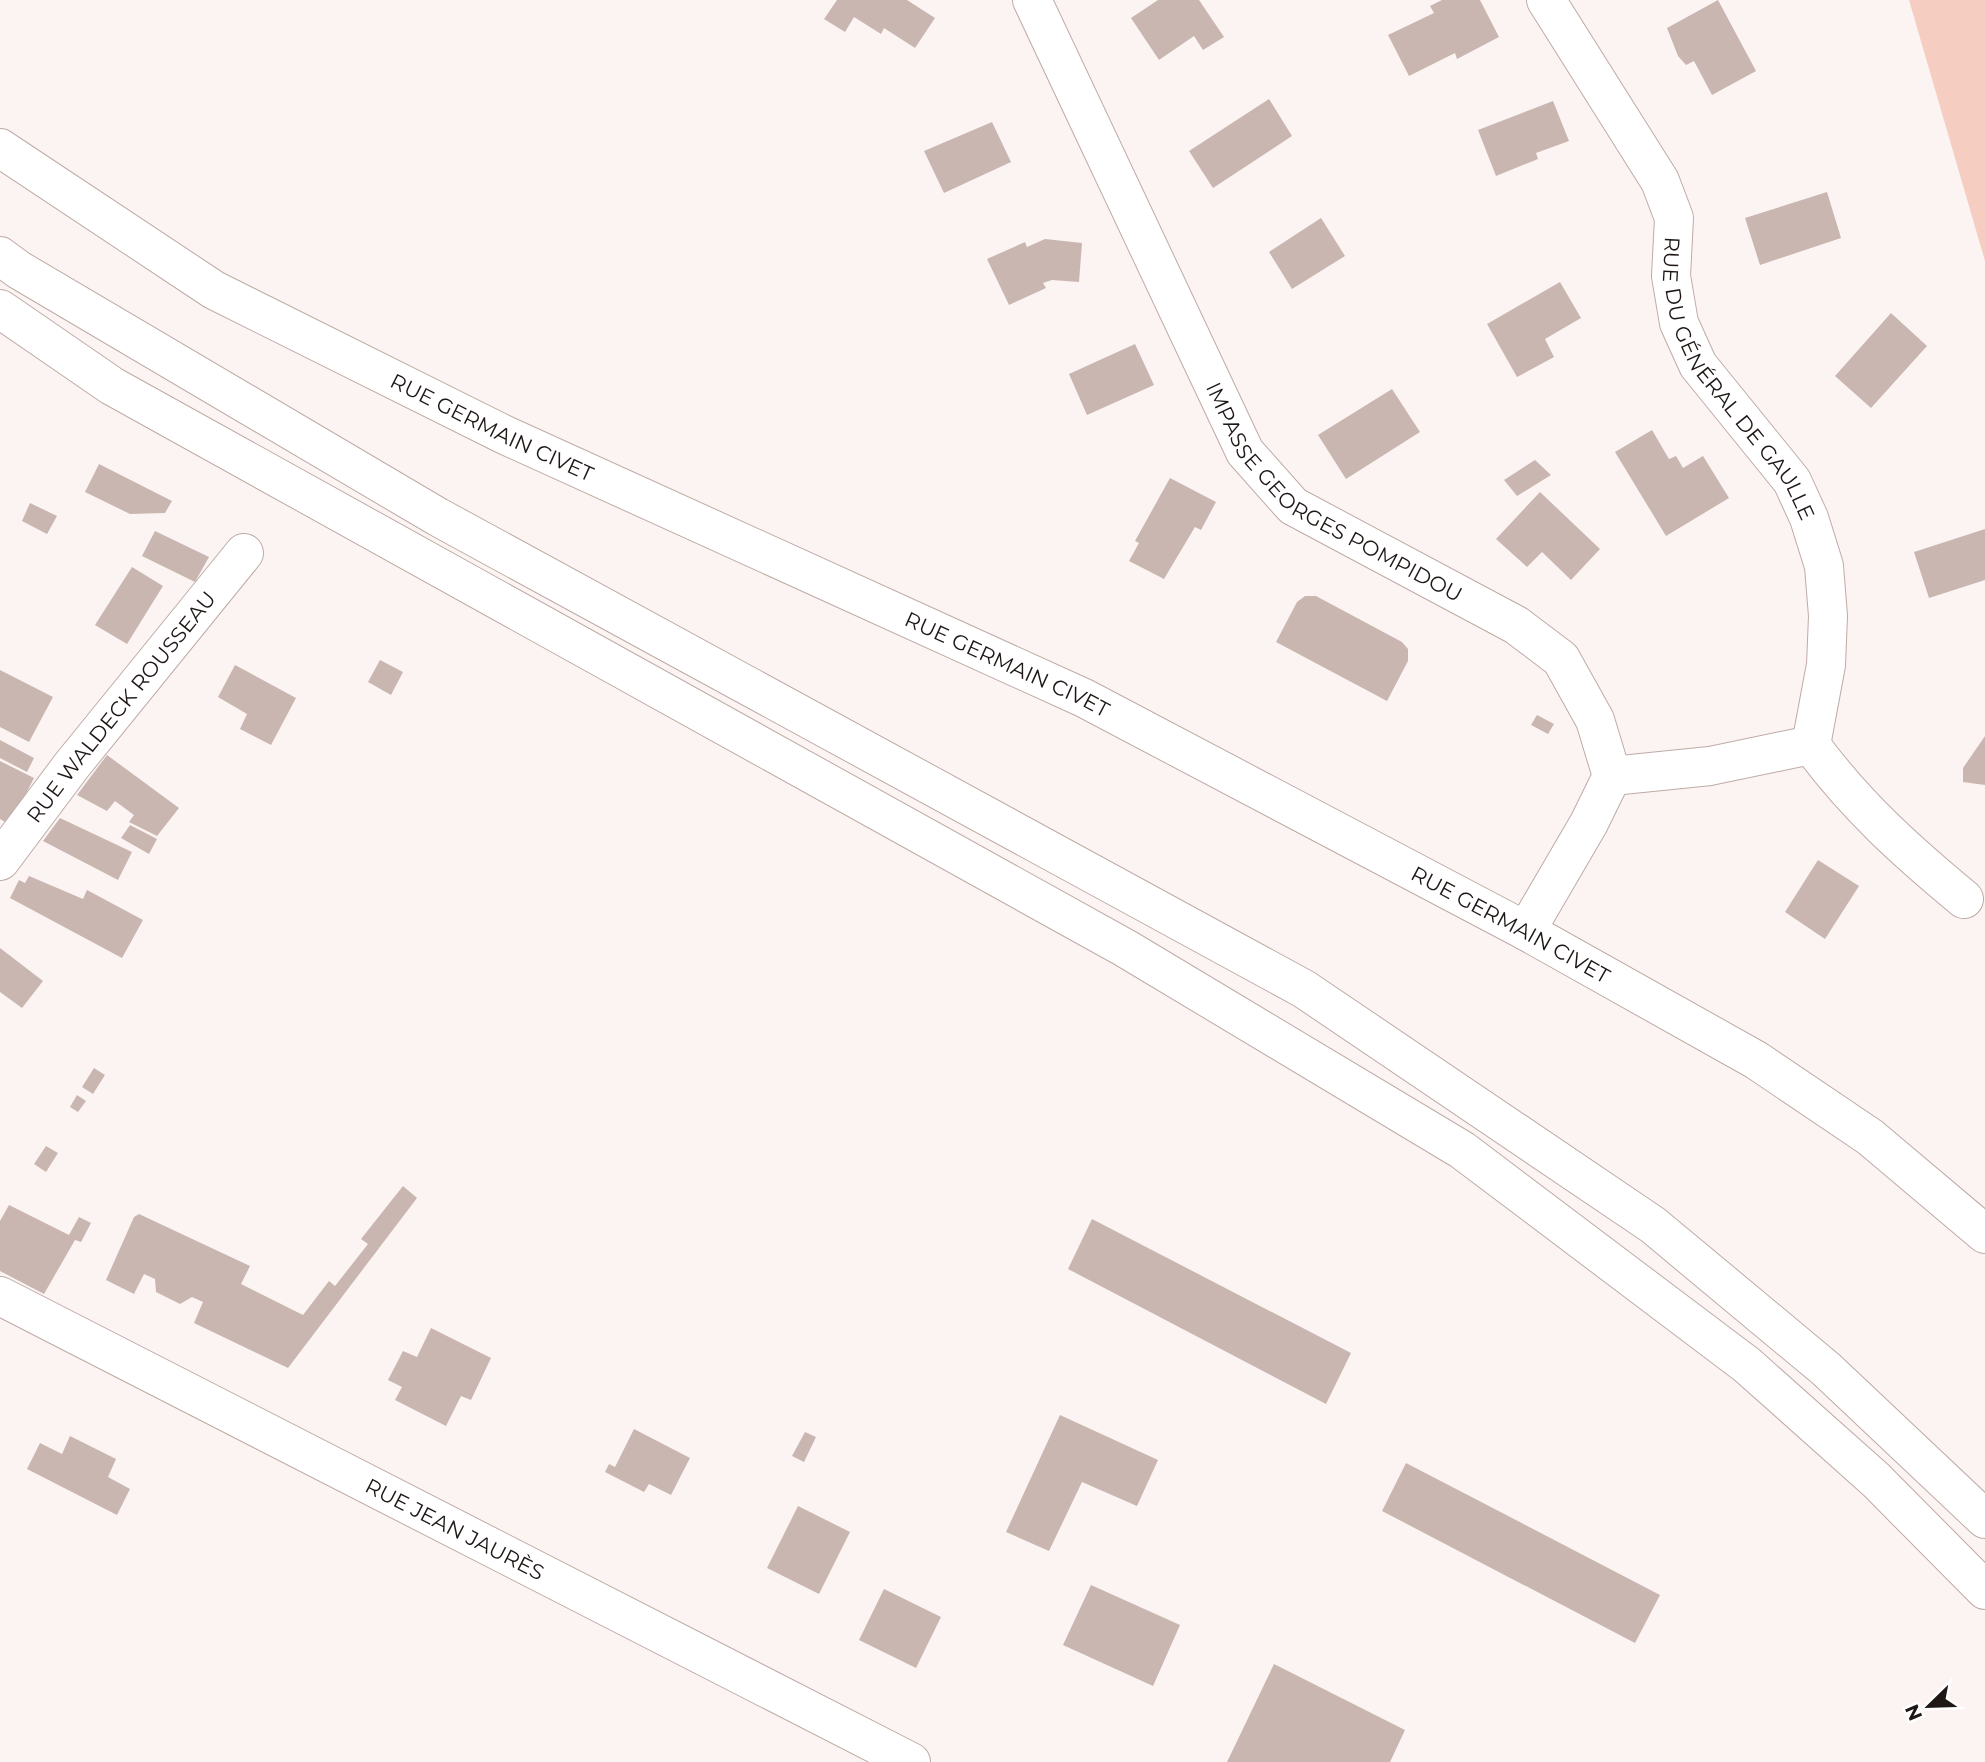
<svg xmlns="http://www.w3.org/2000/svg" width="1985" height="1762" font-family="Montserrat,sans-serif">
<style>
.green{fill:#f6cdc1}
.building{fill:#c9b6b1}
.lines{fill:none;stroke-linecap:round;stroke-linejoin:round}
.minor-casing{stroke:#beaba6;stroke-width:40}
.highway-casing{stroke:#beaba6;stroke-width:40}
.minor{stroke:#fff;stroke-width:38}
.highway{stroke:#fff;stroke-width:38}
.labels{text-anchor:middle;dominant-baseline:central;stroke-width:5;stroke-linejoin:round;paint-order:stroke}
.street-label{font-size:21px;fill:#1e1715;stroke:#fff}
</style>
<rect width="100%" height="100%" fill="#fcf4f2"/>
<!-- green -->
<path class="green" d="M1909,0H1985V261Z"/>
<!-- building -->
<path class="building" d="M837,0H907L935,18L915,48L884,28L881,34L854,17L845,32L824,19Z
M1158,0H1199L1224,37L1203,50L1194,36L1159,60L1131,18Z
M1442,0H1480L1499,37L1457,59L1455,53L1409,76L1388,35L1434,13L1430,6Z
M1718,0L1756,71L1712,95L1694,61L1686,65L1678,56L1667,28Z
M1269,99L1292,136L1213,188L1189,151Z
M1553,101L1569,141L1536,153L1538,159L1496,176L1478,130Z
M992,122L1011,162L944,193L924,151Z
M1827,192L1841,238L1760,265L1745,218Z
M1321,218L1345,256L1292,289L1269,252Z
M1045,239L1082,243L1079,282L1052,280L1043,283L1046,288L1009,305L987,259L1025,242L1027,247Z
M1560,282L1581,318L1545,339L1554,357L1517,377L1487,324Z
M1891,313L1927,346L1871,408L1835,376Z
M1135,344L1154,385L1087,415L1069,374Z
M1392,389L1420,432L1346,479L1318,435Z
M1652,430L1669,459L1676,456L1683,468L1703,456L1729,498L1666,536L1615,452Z
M1535,460L1551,475L1517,496L1504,480Z
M99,464L172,501L165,513L130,514L85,492Z
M1170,478L1216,502L1201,530L1195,527L1164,579L1129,561L1139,543L1135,541Z
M1540,492L1600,549L1571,580L1542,552L1527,567L1496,539Z
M30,503L57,516L47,534L22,521Z
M1985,529V580L1929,598L1914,552Z
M155,531L209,557L195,582L142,556Z
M132,567L163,586L127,644L95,625Z
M1305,596H1316L1402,642L1408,649V661L1387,701L1276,642L1297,602Z
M380,660L403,672L391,695L368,682Z
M235,665L296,698L271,745L240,729L247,714L218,697Z
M0,670L53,697L29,742L0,727Z
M1537,715L1554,724L1548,734L1531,725Z
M1985,736V785L1963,782V768Z
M0,740L34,758L27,772L0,758Z
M107,755L179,808L157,836L129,822L134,815L115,801L107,811L77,795Z
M0,761L34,778L10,825L0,819Z
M60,818L132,852L118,880L43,841Z
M130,825L157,839L149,854L121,838Z
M1818,860L1859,886L1825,939L1785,912Z
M29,876L83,899L87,890L143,920L122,958L10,898L19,880L25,883Z
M0,948L43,981L22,1008L0,992Z
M94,1068L105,1075L93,1094L82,1087Z
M77,1095L86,1101L78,1112L70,1107Z
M46,1146L58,1153L46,1172L34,1164Z
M403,1186L417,1198L288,1368L194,1323L203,1302L192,1297L180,1304L156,1292L155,1279L144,1274L134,1294L106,1280L134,1217L139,1214L250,1266L241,1284L303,1315L329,1281L335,1286L368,1244L361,1239Z
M9,1205L69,1235L79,1217L91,1223L81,1242L75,1240L44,1294L0,1271V1221Z
M1092,1219L1351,1353L1326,1404L1068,1269Z
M431,1328L491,1358L471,1400L461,1396L446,1426L395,1400L402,1387L388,1380L403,1351L417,1357Z
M1060,1415L1158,1460L1137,1506L1082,1482L1049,1551L1006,1532Z
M634,1429L690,1458L671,1495L649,1484L644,1492L605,1472L609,1464L615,1467Z
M805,1432L816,1437L804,1462L792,1456Z
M70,1436L116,1459L108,1477L130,1489L117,1515L27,1469L40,1443L62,1454Z
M1406,1463L1660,1595L1635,1643L1382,1511Z
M798,1506L850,1532L819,1594L767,1568Z
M1091,1585L1180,1625L1153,1686L1063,1645Z
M884,1589L941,1617L916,1668L859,1640Z
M1274,1664L1405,1730L1390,1762H1227Z"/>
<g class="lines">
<!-- minor casing -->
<g class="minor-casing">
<g id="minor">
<path id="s1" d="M1032,0L1245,452L1293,506L1516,625L1561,659L1595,720L1612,776L1589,823L1526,931"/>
<path id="s2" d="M1546,0L1660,181L1674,218L1671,276L1679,323L1698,365L1792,481L1809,518L1824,566L1828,616L1826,665L1811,745"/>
<path id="s3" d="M0,148L214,290L505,435L1084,698L1526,931L1756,1060L1870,1137L1985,1234"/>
<path d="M1612,776L1710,766L1811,745C1856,806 1906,851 1964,899"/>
<path id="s4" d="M0,861L72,765L244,553"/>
<path id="s5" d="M0,1296L911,1762"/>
</g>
</g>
<!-- highway casing -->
<g class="highway-casing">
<path id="highway" d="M0,256L19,270L438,517L1304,989L1653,1225L1826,1369L1985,1519
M0,309L112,386L1125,948L1462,1150L1747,1365L1876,1480L1985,1590"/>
</g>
<!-- minor -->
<use href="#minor" class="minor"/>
<!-- highway -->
<use href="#highway" class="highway"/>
</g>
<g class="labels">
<!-- street labels -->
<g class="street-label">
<text stroke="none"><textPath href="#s2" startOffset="434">RUE DU GÉNÉRAL DE GAULLE</textPath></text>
<text stroke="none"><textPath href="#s3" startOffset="567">RUE GERMAIN CIVET</textPath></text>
<text stroke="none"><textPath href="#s1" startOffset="593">IMPASSE GEORGES POMPIDOU</textPath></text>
<text stroke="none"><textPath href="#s3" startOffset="1134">RUE GERMAIN CIVET</textPath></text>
<text stroke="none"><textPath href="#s4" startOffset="196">RUE WALDECK ROUSSEAU</textPath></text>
<text stroke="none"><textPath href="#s3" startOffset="1701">RUE GERMAIN CIVET</textPath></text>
<text stroke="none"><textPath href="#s5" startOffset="511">RUE JEAN JAURÈS</textPath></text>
</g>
</g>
<!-- north arrow -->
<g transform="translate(1929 1706) rotate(247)" stroke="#ffffff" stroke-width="5" paint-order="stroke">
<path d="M0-5L12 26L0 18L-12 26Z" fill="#1e1715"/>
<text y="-10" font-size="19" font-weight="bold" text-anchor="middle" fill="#1e1715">N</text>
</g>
</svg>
